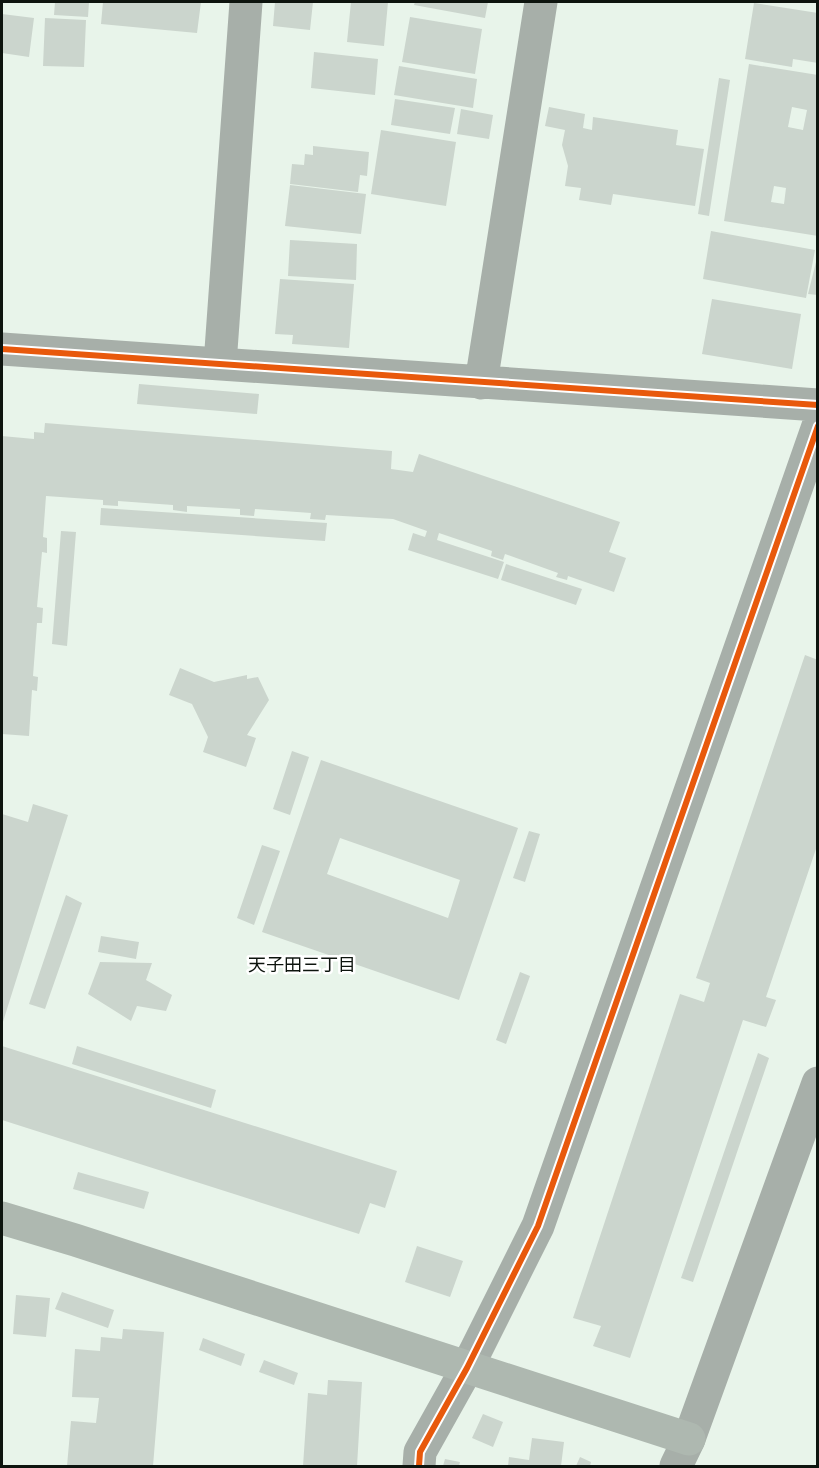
<svg xmlns="http://www.w3.org/2000/svg" width="819" height="1468" font-family="Rubik,'Noto Sans JP',sans-serif">
<style>
.building{fill:#cbd5cd;fill-rule:evenodd}
.lines{fill:none;stroke-linecap:round;stroke-linejoin:round}
.street{stroke:#a7afa9;stroke-width:33}
.secondary{stroke:#aeb8b0;stroke-width:33}
.cycleway-casing{stroke:#fff;stroke-width:10}
.cycleway{stroke:#e8590c;stroke-width:6}
.labels{text-anchor:middle;dominant-baseline:central;stroke-width:5;stroke-linejoin:round;paint-order:stroke}
.neighbourhood-label{font-size:18px;fill:#0d140e;stroke:#fff}
</style>
<rect width="100%" height="100%" fill="#e8f4ea"/>
<!-- building -->
<path class="building" d="M55,2H89L88,17L54,15Z
M103,2H201L197,33L101,24Z
M275,2H313L310,30L273,26Z
M351,2H388L384,46L347,42Z
M415,2H488L485,18L414,5Z
M754,3L818,13V63L793,59L792,67L745,59Z
M2,14L34,18L29,57L2,53Z
M410,17L482,29L475,74L402,62Z
M45,18L86,20L84,67L43,66Z
M314,52L378,59L375,95L311,88Z
M749,64L818,75V236L724,221ZM792,107L807,110L803,130L788,127ZM774,186L786,188L784,204L771,202Z
M399,66L477,79L473,108L394,95Z
M719,78L730,80L709,216L698,214Z
M395,99L455,108L450,134L391,125Z
M549,107L585,114L583,128L592,130L593,117L678,130L676,145L704,149L695,206L613,194L611,205L579,200L581,188L565,186L568,166L562,145L565,130L545,126Z
M461,109L493,115L489,139L457,134Z
M381,130L456,142L446,206L371,194Z
M313,146L369,152L367,176L360,175L358,192L290,184L292,164L304,165L305,154L313,155Z
M290,185L366,194L361,234L285,226Z
M711,231L815,250L806,298L703,279Z
M290,240L357,244L356,280L288,276Z
M818,254V295L808,294Z
M280,279L354,284L349,348L292,344L293,335L275,334Z
M712,299L801,314L792,369L702,354Z
M139,384L259,394L257,414L137,404Z
M45,423L392,451L391,469L413,472L419,454L620,522L609,552L626,558L614,592L568,576L567,580L556,577L558,573L505,554L503,560L491,556L492,551L439,533L437,540L504,562L498,579L408,550L413,533L425,537L427,531L393,519L326,515L325,520L310,519L311,513L255,509L254,516L240,515V509L187,506V512L173,510V505L118,501V506L103,505V500L46,496L43,537L47,538V553L42,552L37,607L43,608L42,623H37L33,676L38,677L37,691L32,690L29,736L2,734V436L34,439V432L44,433Z
M101,508L327,523L325,541L100,525Z
M61,531L76,532L67,646L52,644Z
M506,564L582,589L576,605L501,580Z
M805,655L818,660V843L766,997L776,1000L766,1027L743,1020L630,1358L593,1346L601,1326L573,1318L680,994L704,1002L710,983L696,978Z
M180,668L214,682L247,675V679L258,677L269,700L247,735L256,738L246,767L203,752L208,737L192,704L169,695Z
M292,751L309,757L290,815L273,809Z
M321,760L518,828L459,1000L262,932ZM340,838L460,880L448,918L327,874Z
M33,804L68,815L2,1025V814L28,822Z
M529,831L540,834L525,882L513,878Z
M262,845L280,851L254,925L237,918Z
M66,895L82,903L45,1009L29,1004Z
M101,936L139,942L136,959L98,952Z
M100,962L152,963L146,980L172,995L166,1011L137,1006L131,1021L88,994Z
M520,972L530,976L506,1044L496,1040Z
M2,1046L397,1171L385,1208L370,1203L359,1234L2,1120Z
M77,1046L216,1090L211,1108L72,1064Z
M758,1053L769,1058L693,1282L681,1278Z
M78,1172L149,1192L144,1209L73,1189Z
M417,1246L463,1261L450,1297L405,1282Z
M62,1292L114,1310L108,1328L55,1309Z
M16,1295L50,1298L46,1337L13,1334Z
M123,1329L164,1332L153,1466H67L71,1421L96,1423L99,1398L72,1397L75,1349L100,1351L101,1337L122,1339Z
M203,1338L245,1354L241,1366L199,1350Z
M264,1360L298,1373L294,1385L259,1372Z
M328,1380L362,1382L357,1466H303L308,1393L327,1395Z
M483,1414L503,1422L493,1447L472,1438Z
M532,1438L564,1442L561,1466H508L509,1457L529,1460Z
M580,1457L591,1462L590,1466H576Z
M445,1459L460,1462L459,1466H443Z"/>
<g class="lines">
<!-- street -->
<path class="street" d="M2,349L818,405
M220,364L246,2
M481,383L541,2
M419,1466L420,1452L467,1368L538,1226L818,426
M676,1466L689,1439L818,1083"/>
<!-- secondary -->
<path class="secondary" d="M2,1218L75,1240L689,1439"/>
<!-- cycleway casing -->
<g class="cycleway-casing">
<path id="cycleway" d="M2,349L818,405
M419,1466L420,1452L467,1368L538,1226L818,426"/>
</g>
<!-- cycleway -->
<use href="#cycleway" class="cycleway"/>
</g>
<g class="labels">
<!-- neighbourhood labels -->
<g class="neighbourhood-label">
<text x="302" y="965">天子田三丁目</text>
</g>
</g>
<!-- border -->
<rect width="819" height="1468" fill="none" stroke="#0d140e" stroke-width="6"/>
</svg>
